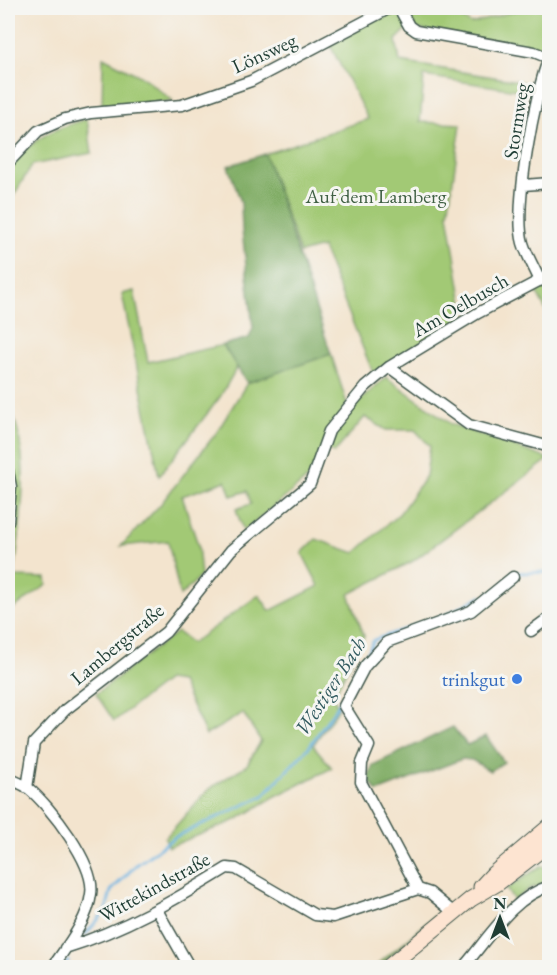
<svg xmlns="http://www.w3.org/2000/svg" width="557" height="975" font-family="'EB Garamond',serif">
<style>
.green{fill:#a2c974;stroke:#608354;stroke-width:1.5}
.forest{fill:#81ad66;stroke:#50754d;stroke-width:1.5}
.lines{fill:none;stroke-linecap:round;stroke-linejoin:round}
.stream{stroke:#68b0df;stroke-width:3}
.minor-casing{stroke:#3f564b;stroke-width:13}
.secondary-casing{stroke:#3f564b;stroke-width:17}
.minor{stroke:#fff;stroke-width:10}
.secondary{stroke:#fde4d1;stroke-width:15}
.shop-dot{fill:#3f7fe0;stroke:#f6f6f2;stroke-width:2}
.labels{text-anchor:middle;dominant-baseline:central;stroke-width:6;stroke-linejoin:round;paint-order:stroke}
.street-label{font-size:20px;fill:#1f3d34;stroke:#f6f6f2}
.park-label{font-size:20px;fill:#406044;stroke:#f6f6f2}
.shop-label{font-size:20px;fill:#366cbe;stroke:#f6f6f2;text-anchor:end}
.water-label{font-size:21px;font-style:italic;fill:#315a5f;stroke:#f6f6f2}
</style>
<rect width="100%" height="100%" fill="#f6f6f2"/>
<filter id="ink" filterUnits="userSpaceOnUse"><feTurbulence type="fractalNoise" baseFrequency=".0167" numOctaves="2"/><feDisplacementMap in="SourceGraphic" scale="12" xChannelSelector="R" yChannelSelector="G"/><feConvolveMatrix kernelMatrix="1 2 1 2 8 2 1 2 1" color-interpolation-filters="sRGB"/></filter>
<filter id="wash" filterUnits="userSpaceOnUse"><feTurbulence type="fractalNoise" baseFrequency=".008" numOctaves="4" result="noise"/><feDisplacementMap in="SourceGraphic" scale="24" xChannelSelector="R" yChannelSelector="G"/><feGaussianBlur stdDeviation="1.35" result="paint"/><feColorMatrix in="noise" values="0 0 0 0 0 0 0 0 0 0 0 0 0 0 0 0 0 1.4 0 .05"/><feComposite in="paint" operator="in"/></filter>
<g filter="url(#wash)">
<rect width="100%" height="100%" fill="#f3e4ce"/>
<!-- green -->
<path class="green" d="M395,8L408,28L396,40L400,62L524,82L523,91L424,76L420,122L461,124L448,214L465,316L373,373L322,247L300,253L265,154L368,119L331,47L332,41Z
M402,8H447L471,24L524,8H549V55L417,29Z
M103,57L144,78L173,101L102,108Z
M87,119L92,153L32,165L8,205L9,165C38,137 48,130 87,119Z
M549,279V316L534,288Z
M134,291L148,362L223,345L237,367L220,397L159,476L122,294Z
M331,354L347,404L308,478L248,528L243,530L236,509L251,504L247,491L231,496L226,481L182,496L198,545L201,576L180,596L168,541L121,546L160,505L188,469L217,432L247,383Z
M386,377L451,424L549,459L413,561L349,594L364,636L333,697L339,708L313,745L332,768L274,797L236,820L169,847L165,838L209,789L247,765L261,741L243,713L206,735L181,682L167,680L114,721L96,694L177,632L192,643L259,595L270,611L319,586L302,553L316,539L355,553L400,513L426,476L430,446L415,430H386L365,417L334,453L328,449C337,418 363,398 386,377Z
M8,402C33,458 21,517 14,577L46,578L47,585L8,612V536L14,488L8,458Z
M541,866L549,868V884L530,888L514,900L506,889Z
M437,914L381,965L377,966V965Z"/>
<!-- forest -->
<path class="forest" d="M265,154L331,354L247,383L223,345L249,338L253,328L242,230L241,202L228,166Z
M453,727L467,745L486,736L504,762L490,771L472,760L462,759L377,792L368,778L373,765Z"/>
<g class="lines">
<!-- stream -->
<path class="stream" d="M513,573L550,572
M444,616L481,596
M363,662L374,640L432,620
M86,934L106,910L111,891L135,866L175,837L263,796L309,747L344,696
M62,968L68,961"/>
</g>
</g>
<g filter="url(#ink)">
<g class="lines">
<!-- minor casing -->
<g class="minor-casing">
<path id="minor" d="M399,8L409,26L416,31L534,52L549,58C535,92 513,209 523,243C527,256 535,269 540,281
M8,163L38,131L65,119L91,113L182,105L251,81L390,8
M524,185L550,183
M389,367L469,425L550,447
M8,471L11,487L8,521
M531,631L550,617
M8,778C14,781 23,784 28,788C50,806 96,865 91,894C88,920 67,946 52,968
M27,788L34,743L65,710L166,632L231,550L310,484L329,431L365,387L389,367L478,313L550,275
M418,889L361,782L362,763L369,746L344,706L365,666L387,642L471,611L513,577
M157,910L190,968
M65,948C124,930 175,900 227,868L236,869L315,915L333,917L418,889L430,893L453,912
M466,964C489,937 514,896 550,886"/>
</g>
<!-- secondary casing -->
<g class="secondary-casing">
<path id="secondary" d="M481,887L493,874L550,826
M387,968L471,899L498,883L550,843"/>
</g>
<!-- minor -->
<use href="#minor" class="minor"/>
<!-- secondary -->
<use href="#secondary" class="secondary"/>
</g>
</g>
<!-- markers -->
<circle class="shop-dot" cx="517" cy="679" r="6"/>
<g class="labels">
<!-- street labels -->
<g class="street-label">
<text transform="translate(264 53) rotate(-25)">Lönsweg</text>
<text transform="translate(516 121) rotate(-81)">Stormweg</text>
<text transform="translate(460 305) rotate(-30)">Am Oelbusch</text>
<text transform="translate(117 644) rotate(-40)">Lambergstraße</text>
<text transform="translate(154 887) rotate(-29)">Wittekindstraße</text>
</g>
<!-- park labels -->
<g class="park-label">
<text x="376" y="196">Auf dem Lamberg</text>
</g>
<!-- shop labels -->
<g class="shop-label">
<text x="505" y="679">trinkgut</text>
</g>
<!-- water labels -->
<g class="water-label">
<text transform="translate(330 686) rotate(-57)">Westiger Bach</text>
</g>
</g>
<!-- margin -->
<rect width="557" height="975" fill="none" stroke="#f6f6f2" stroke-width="30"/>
<!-- north arrow -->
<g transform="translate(500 918)" stroke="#f6f6f2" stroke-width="4.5" paint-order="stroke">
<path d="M0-4.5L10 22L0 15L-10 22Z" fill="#1f3d34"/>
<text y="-9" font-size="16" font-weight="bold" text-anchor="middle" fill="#1f3d34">N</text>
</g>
</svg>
